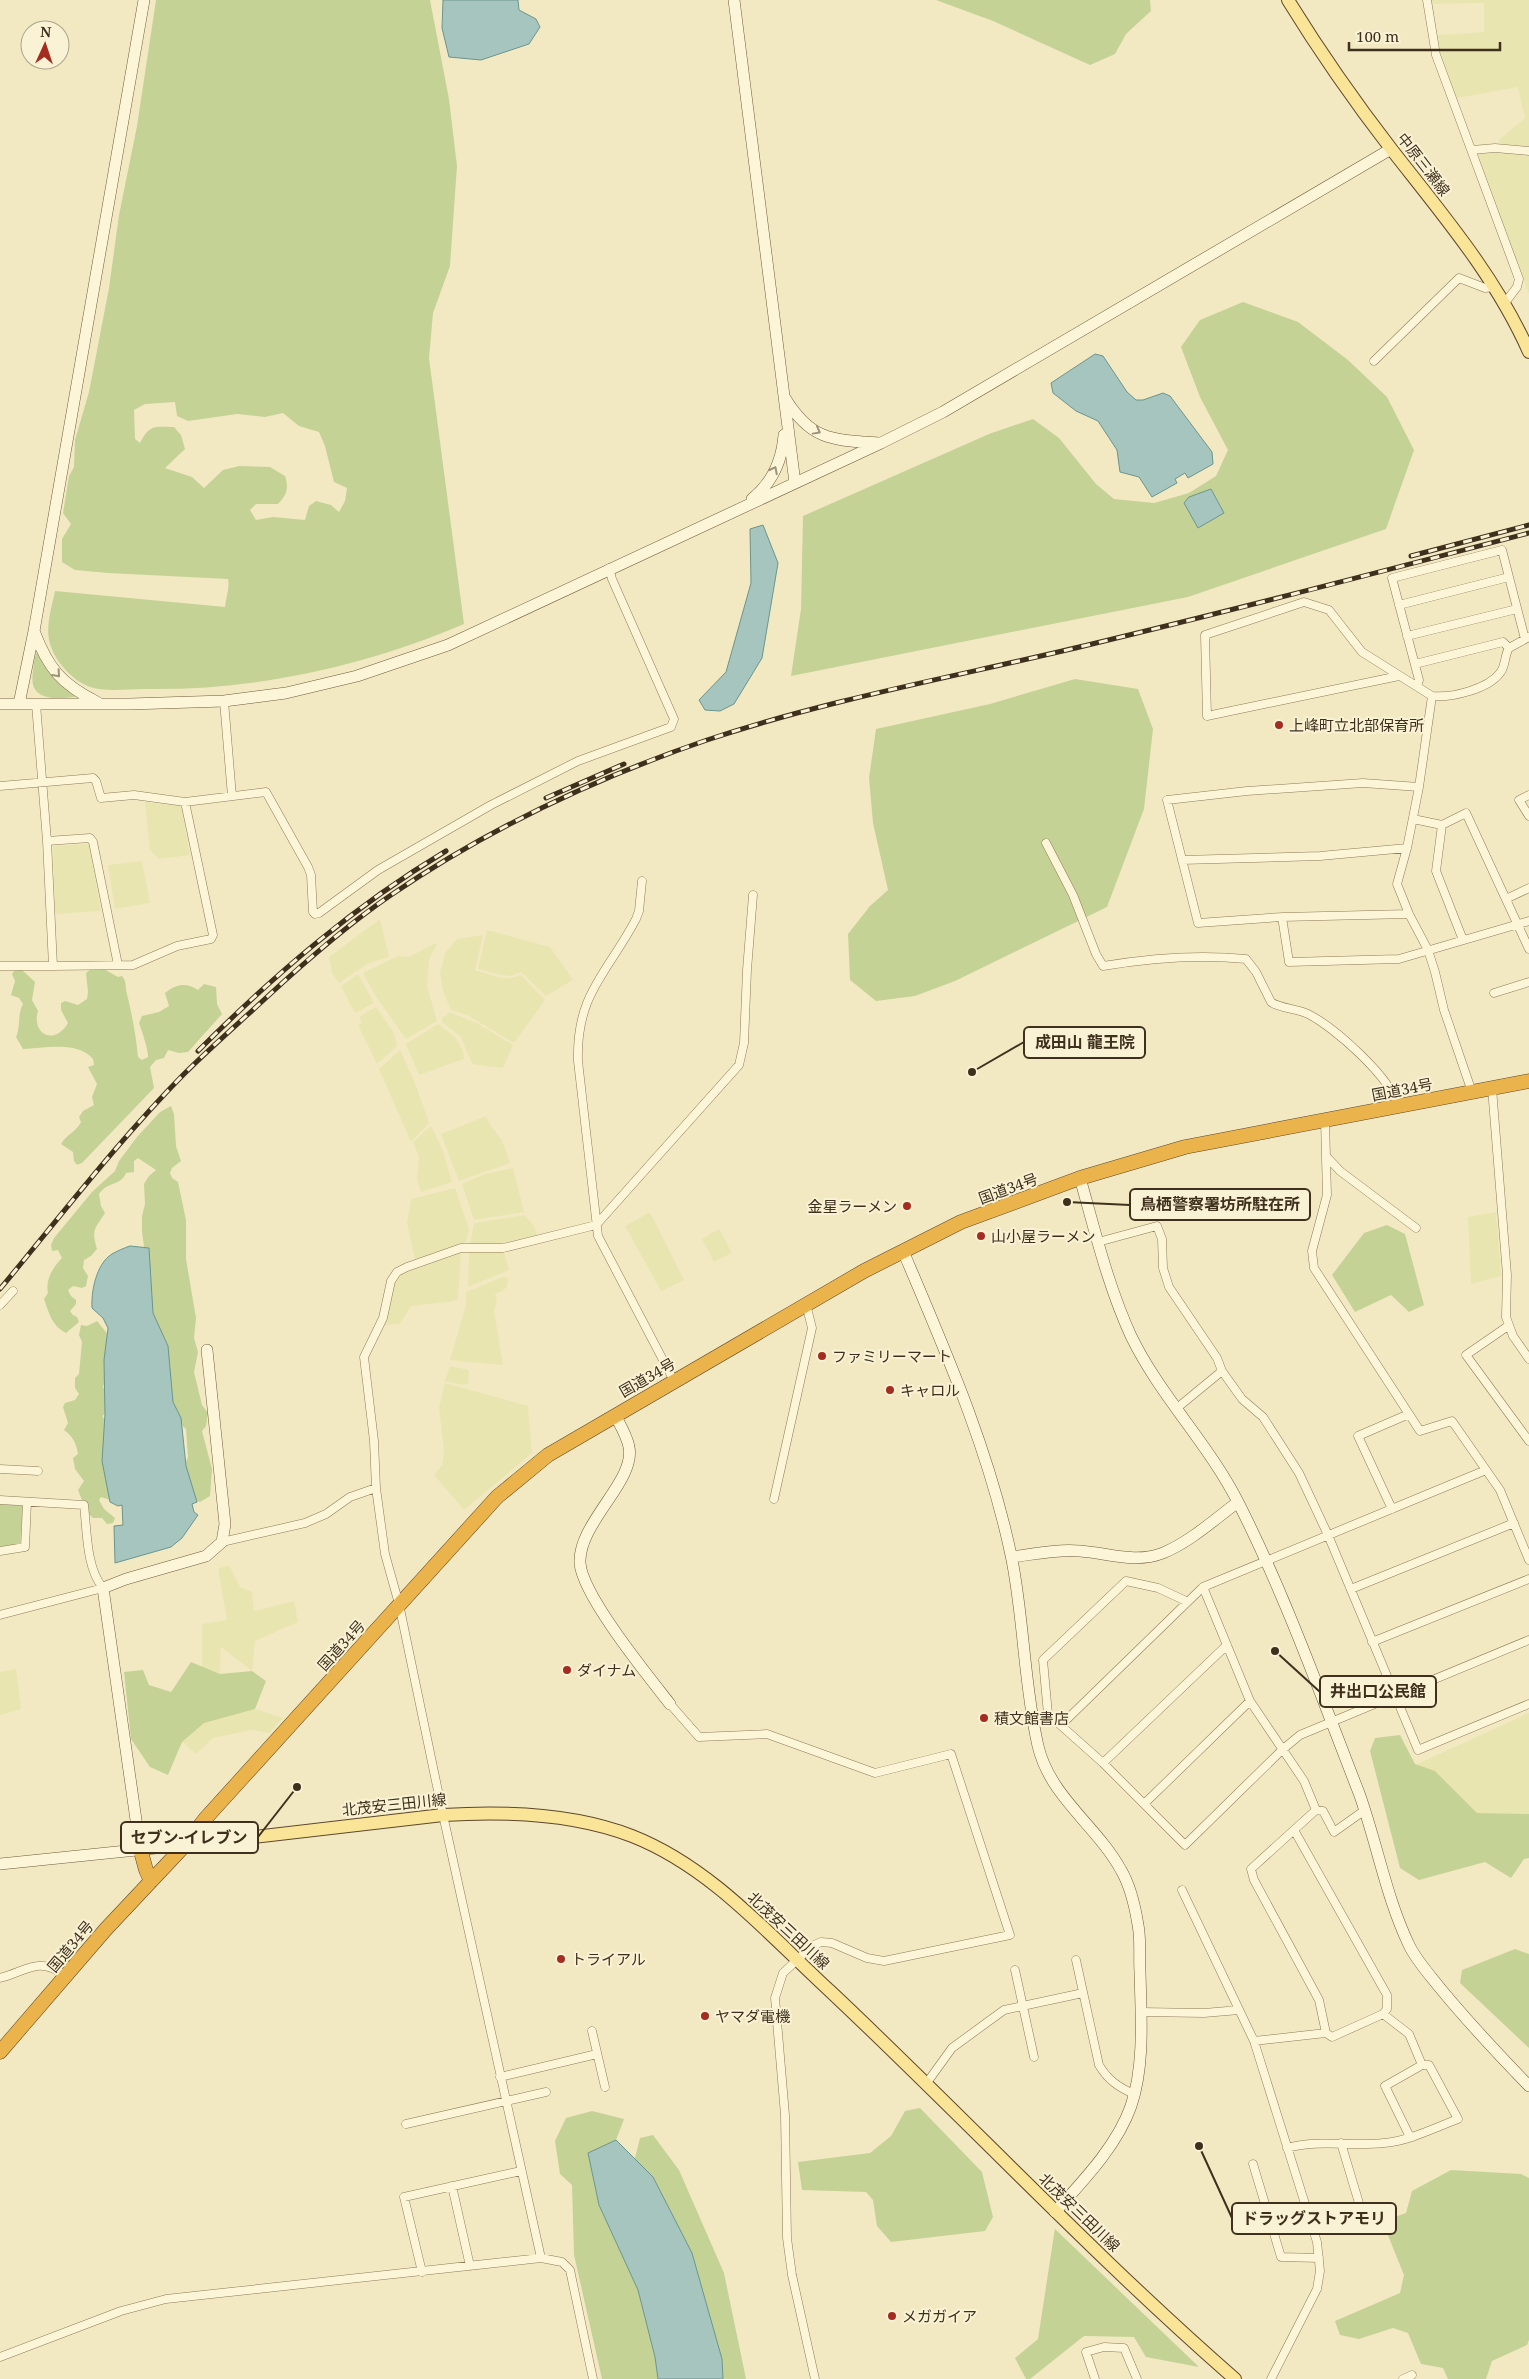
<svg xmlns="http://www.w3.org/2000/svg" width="1529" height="2379" font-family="'Noto Serif','Noto Sans JP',serif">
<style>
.farmland{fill:#e9e5b0}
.green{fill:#c5d296;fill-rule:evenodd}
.water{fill:#a6c5bf;stroke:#6b958e}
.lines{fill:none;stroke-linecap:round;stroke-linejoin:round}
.street-casing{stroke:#8f7a58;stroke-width:9}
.secondary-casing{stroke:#715b3b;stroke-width:12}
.primary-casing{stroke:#5d472c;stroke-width:14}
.highway-casing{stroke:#5d472c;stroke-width:15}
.street{stroke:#fcf5d8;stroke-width:8}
.secondary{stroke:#fcf5d8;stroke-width:11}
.primary{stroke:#f9e498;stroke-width:12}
.highway{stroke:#eab34c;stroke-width:14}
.rail-casing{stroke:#3e301d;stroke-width:5}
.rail{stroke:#f9f2d4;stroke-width:3;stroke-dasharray:9;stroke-linecap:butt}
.oneway{stroke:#9d927a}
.poi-dot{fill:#a42c21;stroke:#f9f2d4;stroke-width:2}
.labels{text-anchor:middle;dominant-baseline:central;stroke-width:4;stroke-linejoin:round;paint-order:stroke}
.street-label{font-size:15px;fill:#3e301d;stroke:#f9f2d4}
.poi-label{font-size:15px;fill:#3e301d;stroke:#f9f2d4;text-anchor:start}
.leader{fill:none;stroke:#3e301d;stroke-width:2}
.callout-dot{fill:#3e301d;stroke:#f9f2d4;stroke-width:2}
.callout{fill:#f9f2d4;stroke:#3e301d;stroke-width:2}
.callout-label{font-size:16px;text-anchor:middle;font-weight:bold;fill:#3e301d}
</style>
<rect width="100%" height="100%" fill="#f2e9c3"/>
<!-- farmland -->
<path class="farmland" d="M1431,0H1529V294L1478,154L1500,152L1499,140L1525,118L1518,87L1457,98L1441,55L1438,35L1484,32V3L1431,4Z
M145,802L181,806L190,855L159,859L150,850Z
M86,844L89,845L101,911L55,914L53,846Z
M142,861L150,903L115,909L108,865Z
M380,919L389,957L369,963L339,983L332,973L329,957Z
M487,930L550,947L573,980L546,996L521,972L511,976L501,975L478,969Z
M483,935L475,970L501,978H511L521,975L545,1000L514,1043L467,1015L451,1010L443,991L440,973L445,953L457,939Z
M434,944H437L429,959L427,986L437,1021L406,1039L375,995L363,973L398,956L409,957Z
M358,974L374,1003L355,1013L341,986Z
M376,1007L394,1033L397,1046L377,1064L358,1025L362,1023L359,1017Z
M449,1012L477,1023L513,1045L503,1068L472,1064L461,1037L442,1022V1017L446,1016Z
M438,1024L455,1037L463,1051L464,1059L419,1075L406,1044Z
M400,1050L415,1083L429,1123L411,1142L379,1069Z
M486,1116L490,1125L502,1140L510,1163L459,1181L441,1134Z
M431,1126L443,1151L452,1182L421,1192L417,1180L419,1157L413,1142Z
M513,1168L524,1212L474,1220L462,1184L485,1174Z
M455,1188L469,1229L466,1242L415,1260L407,1223L411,1199Z
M650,1212L684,1280L661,1291L625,1226Z
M1496,1212L1501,1276L1471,1284L1468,1217Z
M525,1215L534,1226L537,1235L500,1244H470L474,1223Z
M719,1229L732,1253L714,1262L702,1239Z
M469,1252H504L509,1270L468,1287Z
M461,1253L458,1299L454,1301L411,1306L400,1324L385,1325L395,1279L402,1274Z
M505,1276L508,1279L507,1287L501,1292L495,1293L497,1301L494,1311L503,1365L450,1360L466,1305V1292Z
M450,1366L469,1370L468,1384L462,1385L445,1381Z
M445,1383L528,1406L532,1453L464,1510L434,1475L442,1465L444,1453L439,1408Z
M229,1565L240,1587L252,1592L254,1611L294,1601L298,1622L255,1641L252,1671L221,1647L220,1674L202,1667V1624L227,1620L218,1569Z
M16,1669L21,1709L0,1715V1672Z
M255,1709L283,1718L269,1733L251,1730L213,1738L196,1754L182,1742L204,1722Z
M1529,1713V1814L1477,1813L1435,1771L1415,1765Z"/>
<!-- green -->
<path class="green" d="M156,0H430L449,99L457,166L450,266L433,313L429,358L464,624C363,667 253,691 143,689C127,689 106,692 90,687C71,680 53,659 49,640C46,624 52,606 55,591L225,607C226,597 230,588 228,579L108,573L75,570L62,562V539L71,524L63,513L69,476L74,467L75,440L89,392L109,288L119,215L137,126ZM175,402L177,416L188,421L237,414L265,417L283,413L299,426L319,432L325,446L334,482L347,488L345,501L339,512L331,505L316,501L309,506L305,520L273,517L256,520L250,510L256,504H278C287,495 289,488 285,476L270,467L239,466L223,470L204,488L192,477L165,468L185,449L181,435L174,427C154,427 150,424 140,443L135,439L134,410L145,404Z
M936,0H1150L1151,11L1126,34L1115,54L1090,65L993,21Z
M1243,302L1298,322L1348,360L1387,397L1414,450L1386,529L1188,597L791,676L801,609L803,516L989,434L1033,419L1059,438L1096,484L1114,499L1154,503L1189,493L1216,476L1228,450L1200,397L1181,347L1200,320Z
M37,652L53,677L76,697C53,699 28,701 33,671C34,664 34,657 37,652Z
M1075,679L1138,689L1153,729L1144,809L1107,907L955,981L915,996L876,1001L850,980L848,934L870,906L888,890L873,823L869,778L876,729L990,704Z
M102,968L118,977L122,976C127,982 125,987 127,994C132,1015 136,1035 138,1057L142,1060L148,1057C149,1052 141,1028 139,1023L142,1016L159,1012L169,1006L165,993C176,984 186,982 198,990L204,984L216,987L217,1004L222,1014L188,1052L179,1053L168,1050L164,1058L156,1060L150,1067L154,1088L82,1163L77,1165L74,1161L73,1152L61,1144C67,1134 76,1132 81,1122L79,1117L83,1111L94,1105L92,1097L97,1084L88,1067L94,1065L93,1059C78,1041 45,1048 23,1049L16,1037C21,1026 17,1015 23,1004L19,998L11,995L15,981L12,974L14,971L22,970L35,982L32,1000L38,1011C31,1033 54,1047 68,1023L61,1010V1003L65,1001L78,1005L87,999L88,992L86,973L91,969Z
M171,1106L174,1114L176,1146L181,1161L172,1168L170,1173L172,1178L178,1182L186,1220V1259L196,1318L194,1338L198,1352L194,1372L202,1405L208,1413L206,1426L202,1431L212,1469L210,1496L200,1502L191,1500L183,1470L188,1457L186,1429L178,1422L158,1349L142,1232V1216L145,1204L144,1184L149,1176L156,1170L138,1158L134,1161V1172L126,1173C121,1186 108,1181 99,1194L101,1206L105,1213C95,1229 91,1229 97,1249L91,1256L84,1260L83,1268L88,1276L86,1286L82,1288L73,1286L68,1290L71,1296L76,1300V1304L70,1311L73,1315L77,1317L79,1322L66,1333C52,1326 49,1313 44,1299L48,1293C45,1280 53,1267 62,1258L58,1250L52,1251L51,1245L54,1238L92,1192L115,1171L119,1161L137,1137L160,1112Z
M1387,1225L1405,1234L1424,1305L1409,1312L1391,1295L1355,1312L1332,1275L1364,1233Z
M97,1321L110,1337L109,1381L104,1383L103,1388H110L108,1414L103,1415V1418L108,1421L113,1501L101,1497L99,1500L104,1509L115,1518L113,1523L107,1524L102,1518H93L89,1514L86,1501L82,1500L78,1490L84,1481L75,1469L73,1458L78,1454C76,1442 73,1437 64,1430L68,1423L63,1407L65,1403L75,1400L79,1394L75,1388V1378L79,1374L82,1342L79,1335L81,1325L87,1326Z
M0,1503L23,1506L20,1545L0,1548Z
M191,1662L220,1674L252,1671L266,1681L255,1709L204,1723L182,1742L168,1775L150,1767L131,1739L124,1672L143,1670L149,1685L171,1692Z
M1400,1735L1415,1764L1435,1771L1477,1813L1529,1814V1858L1524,1859L1511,1878L1485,1862L1419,1880L1400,1868L1370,1751L1375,1738Z
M1515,1949L1529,1954V2048L1460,1983L1462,1970Z
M920,2108L982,2172L993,2217L985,2231L891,2242L877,2226L873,2200L866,2192L802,2190L798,2162L870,2153L891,2136L905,2111Z
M592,2111L624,2119L616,2140L589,2153L599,2205L638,2290L655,2357L658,2379H602L574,2255L572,2185L560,2174L555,2141L566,2118Z
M653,2135L679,2170L724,2273L746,2379H723L722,2359L635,2158L640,2138Z
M1451,2170L1521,2174L1529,2178V2340L1527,2345L1492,2361L1486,2379H1448L1443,2368L1421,2364L1408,2333L1393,2328L1359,2339L1340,2335L1335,2321L1400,2293L1404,2275L1387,2233L1389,2219L1406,2213L1412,2191Z
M1055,2228V2229L1199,2367L1146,2357L1134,2337L1084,2336L1030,2379H1026L1015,2358L1038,2339Z"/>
<!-- water -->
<path class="water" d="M443,0H518L519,10L536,19L540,27L529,44L481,60L449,57L442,28Z
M1095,354L1103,356L1127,392L1136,400H1143L1163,393L1170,396L1212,452L1213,464L1188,478L1185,473L1175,479L1177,483L1152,497L1139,477L1120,472L1117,450L1098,421L1076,411L1053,393L1051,383Z
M1211,489L1224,513L1198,528L1184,503L1189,497Z
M763,525L778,563L762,658L734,704L720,711L705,710L699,700L726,672L751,583L750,529Z
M130,1246L149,1248L153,1313L168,1346L173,1402L181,1418L186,1466L197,1502L192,1504L194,1512L198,1515L182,1538L171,1547L115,1563L114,1526L123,1525L122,1505L118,1506L110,1502L102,1461L105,1414L104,1360L108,1328L103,1318L92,1308C91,1292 96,1264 112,1254C117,1251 124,1248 130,1246Z
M616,2140L653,2177L692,2253L722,2359L723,2379H658L655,2357L638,2290L599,2205L588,2153Z"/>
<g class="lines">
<!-- street casing -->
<g class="street-casing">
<path id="street" d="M1427,0L1436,55L1519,279L1517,287L1504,304
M1472,150L1495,148L1529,151
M1374,361L1459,278L1485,288L1494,287
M1399,605L1509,577
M1407,636L1517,609
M1415,664L1503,642L1509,648
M1399,676L1207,716L1205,635L1304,602L1329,610L1362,652L1432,696C1452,698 1488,689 1500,673C1506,666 1504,656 1509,648L1529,637
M1417,686L1419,680L1392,578L1502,550L1525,639
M1432,696L1419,787L1407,848L1397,884L1409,914L1428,950L1435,972L1444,1010L1472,1092
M224,701L232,796
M0,786L93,778L96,781L101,798L134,795L185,802L266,792L308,867L311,875L313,912L315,914L319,913L378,870L491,805L578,761L671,727L674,719L612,579L609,568
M1529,795L1519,800L1529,816
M1413,819L1442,825L1466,813L1529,949
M1442,825L1436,871L1463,940
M47,841L90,838L93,842L118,965
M1046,843L1073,895L1096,954L1103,966C1150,958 1197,954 1246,959L1256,972L1271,1002C1278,1008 1298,1009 1308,1014C1334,1027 1392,1078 1398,1107
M1182,860L1320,856L1407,848
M642,881L639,911L636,919C607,974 576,994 578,1061L598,1236L674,1381
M1506,899L1529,888
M1409,914L1282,917L1198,923L1167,800L1247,791L1363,783L1419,787
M1282,917L1289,962L1399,959L1529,921
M0,966H53L47,841L36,704
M53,966L133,965L177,946L211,939L213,935L185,802
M1494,993L1529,982
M1492,1088L1507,1275L1506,1317L1513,1336L1529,1359
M1325,1120L1327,1195L1312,1251L1314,1268L1420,1431L1452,1421L1500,1490L1529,1560
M1326,1156L1340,1171L1416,1228
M1098,1242L1157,1226L1162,1239L1163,1268L1169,1287L1217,1358L1222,1371L1242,1399L1263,1417L1299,1473L1328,1535L1418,1750L1529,1704
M0,1305L13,1291
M1508,1326L1466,1355L1529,1441
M1177,1408L1222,1371
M0,1469L38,1471
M376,1488L374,1441L364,1357L383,1318L391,1281L397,1272L407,1267L461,1248H503L596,1225L739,1065L744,1043L747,970L753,895
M774,1499L812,1328L806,1304
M0,1500L84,1505C87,1530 86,1568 103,1588L0,1615
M1392,1509L1358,1436L1409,1414
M222,1542L305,1523L326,1514L350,1497L376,1488L385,1554L399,1604L443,1815L541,2258
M0,1551L25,1547L27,1502
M1203,1587L1250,1701L1304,1781L1316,1810
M1351,1589L1514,1523
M1186,1601L1158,1588L1126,1581L1043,1660L1048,1714L1103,1763L1185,1845L1282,1750L1300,1735L1529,1640
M1372,1642L1529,1579
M670,1704L699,1737L767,1734L875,1773L951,1754L1010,1935L884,1961L867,1958L832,1943L821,1942L812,1946L783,1973L775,1998L785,2115L787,2238L792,2275L815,2379
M1061,1725L1203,1587L1486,1470
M1103,1763L1227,1645
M1144,1804L1250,1701
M1182,1890L1254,2041L1317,2242L1320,2271L1317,2289L1271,2379
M1076,1960L1099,2065C1108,2080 1118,2087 1134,2094
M1015,1970L1034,2057
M0,1978C27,1971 40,1955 66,1977
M1141,2012L1204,2013L1239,2010
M592,2031L605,2087
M1326,2033L1319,2000L1254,1880L1251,1869L1316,1810L1323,1811L1334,1832L1365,1810
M1254,2041L1326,2033L1332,2037L1383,2014L1387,2009V1995L1294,1830
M500,2077L597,2054
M926,2084L952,2048L1004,2010L1083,1993
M406,2124L546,2092
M1410,2137L1385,2086L1422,2065
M1341,2143L1362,2213
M1287,2148C1319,2139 1351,2147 1384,2143C1409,2141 1434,2128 1458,2119L1429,2065H1422L1409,2034L1383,2014
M1253,2164L1281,2257L1319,2258
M452,2186L470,2266
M422,2272L404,2197L521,2171
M0,2357L121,2311L166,2299L541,2258L562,2262L570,2270L593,2379
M1095,2379L1086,2352L1104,2347L1124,2348L1137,2379
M1403,2379L1412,2375"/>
</g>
<!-- secondary casing -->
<g class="secondary-casing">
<path id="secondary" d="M734,0L795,483
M785,398C811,441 833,440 879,443
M752,499C772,483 782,460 784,435
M34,631C48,668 61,684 97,702
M0,704H130L224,701L286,693L357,676L448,645L881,443L943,412L1391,149
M19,704L34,631L144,0
M1080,1178C1095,1231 1108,1286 1131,1336C1160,1396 1209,1444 1239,1504C1286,1597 1321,1696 1359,1793C1377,1843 1386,1897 1409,1945C1416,1960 1429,1974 1440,1988C1468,2022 1498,2054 1529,2086
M903,1251C946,1352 990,1452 1012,1560C1024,1621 1024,1685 1038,1746C1050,1797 1097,1826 1121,1870C1131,1887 1135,1906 1138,1925C1141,1940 1139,1956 1140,1972C1141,2015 1145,2065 1131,2106C1117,2146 1083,2181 1055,2212
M615,1415C620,1425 627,1436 629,1447C636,1481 578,1523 580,1563C582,1595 648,1676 670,1704
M1012,1557C1034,1554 1057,1549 1080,1551C1108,1553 1135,1564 1163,1553C1190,1542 1215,1519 1238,1502
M140,1848L103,1588L126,1579L206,1556L222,1542L225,1524L207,1350
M0,1864L185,1845"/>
</g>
<!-- primary casing -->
<g class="primary-casing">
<path id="primary" d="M1288,0C1320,52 1355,102 1392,150C1442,214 1496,277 1529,352
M185,1845L443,1815C505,1811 573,1813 632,1836C711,1867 769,1935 830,1991C966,2119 1094,2256 1235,2379"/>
</g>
<!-- highway casing -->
<g class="highway-casing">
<path id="highway" d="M140,1848L146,1870L151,1881
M0,2052L106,1929L185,1845L205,1819L497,1497L548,1455L864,1271L961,1222L1080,1178L1185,1147L1529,1081"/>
</g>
<!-- street -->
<use href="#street" class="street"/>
<!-- secondary -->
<use href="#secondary" class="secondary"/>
<!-- primary -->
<use href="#primary" class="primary"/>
<!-- highway -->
<use href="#highway" class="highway"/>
<!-- rail casing -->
<g class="rail-casing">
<path id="rail" d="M1411,556L1529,525
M546,798L624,764
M198,1051C274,975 354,906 446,851
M0,1289C60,1217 118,1141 184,1074C211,1047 240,1022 268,996C307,960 347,925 391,895C488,829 596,778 707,740C833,698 964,675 1092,644C1238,609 1384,571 1529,533"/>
</g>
<!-- rail -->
<use href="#rail" class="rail"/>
</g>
<!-- one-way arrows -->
<defs><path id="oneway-chevron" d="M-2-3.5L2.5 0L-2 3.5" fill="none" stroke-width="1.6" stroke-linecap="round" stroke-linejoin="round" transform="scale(1.25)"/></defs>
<g class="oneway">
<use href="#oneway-chevron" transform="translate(817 431) rotate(29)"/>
<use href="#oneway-chevron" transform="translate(774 470) rotate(-63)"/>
<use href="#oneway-chevron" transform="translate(57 674) rotate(48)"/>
</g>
<!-- markers -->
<g class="poi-dot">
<circle cx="1279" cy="725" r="5"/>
<circle cx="907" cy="1206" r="5"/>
<circle cx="981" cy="1236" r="5"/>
<circle cx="822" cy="1356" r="5"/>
<circle cx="890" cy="1390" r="5"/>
<circle cx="567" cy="1670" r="5"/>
<circle cx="984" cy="1718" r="5"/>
<circle cx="561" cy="1959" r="5"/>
<circle cx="705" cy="2016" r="5"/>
<circle cx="892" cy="2316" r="5"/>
</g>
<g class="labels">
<!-- street labels -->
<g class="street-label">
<text transform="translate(1424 164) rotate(52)">中原三瀬線</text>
<text transform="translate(1402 1089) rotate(-11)">国道34号</text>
<text transform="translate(1008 1188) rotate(-20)">国道34号</text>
<text transform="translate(647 1377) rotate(-30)">国道34号</text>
<text transform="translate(341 1645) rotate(-48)">国道34号</text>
<text transform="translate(394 1804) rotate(-6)">北茂安三田川線</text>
<text transform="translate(789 1930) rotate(43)">北茂安三田川線</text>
<text transform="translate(70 1946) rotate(-50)">国道34号</text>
<text transform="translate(1080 2212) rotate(44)">北茂安三田川線</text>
</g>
<!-- poi labels -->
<g class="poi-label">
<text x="1289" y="725">上峰町立北部保育所</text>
<text x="897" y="1206" text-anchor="end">金星ラーメン</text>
<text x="991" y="1236">山小屋ラーメン</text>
<text x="832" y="1356">ファミリーマート</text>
<text x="900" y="1390">キャロル</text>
<text x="577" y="1670">ダイナム</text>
<text x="994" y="1718">積文館書店</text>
<text x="571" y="1959">トライアル</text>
<text x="715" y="2016">ヤマダ電機</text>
<text x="902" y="2316">メガガイア</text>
</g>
</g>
<!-- callouts -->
<path class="leader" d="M972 1072L1024 1042M1067 1202L1130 1205M1275 1651L1320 1692M297 1787L258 1837M1199 2146L1232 2218"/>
<g class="callout-dot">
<circle cx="972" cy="1072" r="5"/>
<circle cx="1067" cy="1202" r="5"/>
<circle cx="1275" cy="1651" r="5"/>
<circle cx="297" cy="1787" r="5"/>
<circle cx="1199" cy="2146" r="5"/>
</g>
<g class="callout">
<rect x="1024" y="1027" width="121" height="31" rx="5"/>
<rect x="1130" y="1189" width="180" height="31" rx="5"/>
<rect x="1320" y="1676" width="116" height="31" rx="5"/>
<rect x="121" y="1822" width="137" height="31" rx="5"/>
<rect x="1232" y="2203" width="164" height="31" rx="5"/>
</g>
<g class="callout-label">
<text x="1085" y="1048">成田山 龍王院</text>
<text x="1220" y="1210">鳥栖警察署坊所駐在所</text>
<text x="1378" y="1697">井出口公民館</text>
<text x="189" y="1843">セブン-イレブン</text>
<text x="1314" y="2224">ドラッグストアモリ</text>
</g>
<!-- north arrow -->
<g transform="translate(45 45) rotate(3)"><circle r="24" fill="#f9f2d4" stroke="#aea48b"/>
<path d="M0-4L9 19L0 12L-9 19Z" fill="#a42c21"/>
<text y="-8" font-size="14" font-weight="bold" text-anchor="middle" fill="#3e301d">N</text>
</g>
<!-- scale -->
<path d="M1349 42v8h151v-8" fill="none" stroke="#3e301d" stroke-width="2.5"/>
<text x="1356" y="42" font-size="15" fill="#3e301d" stroke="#f9f2d4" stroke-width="4" paint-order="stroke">100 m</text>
</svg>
